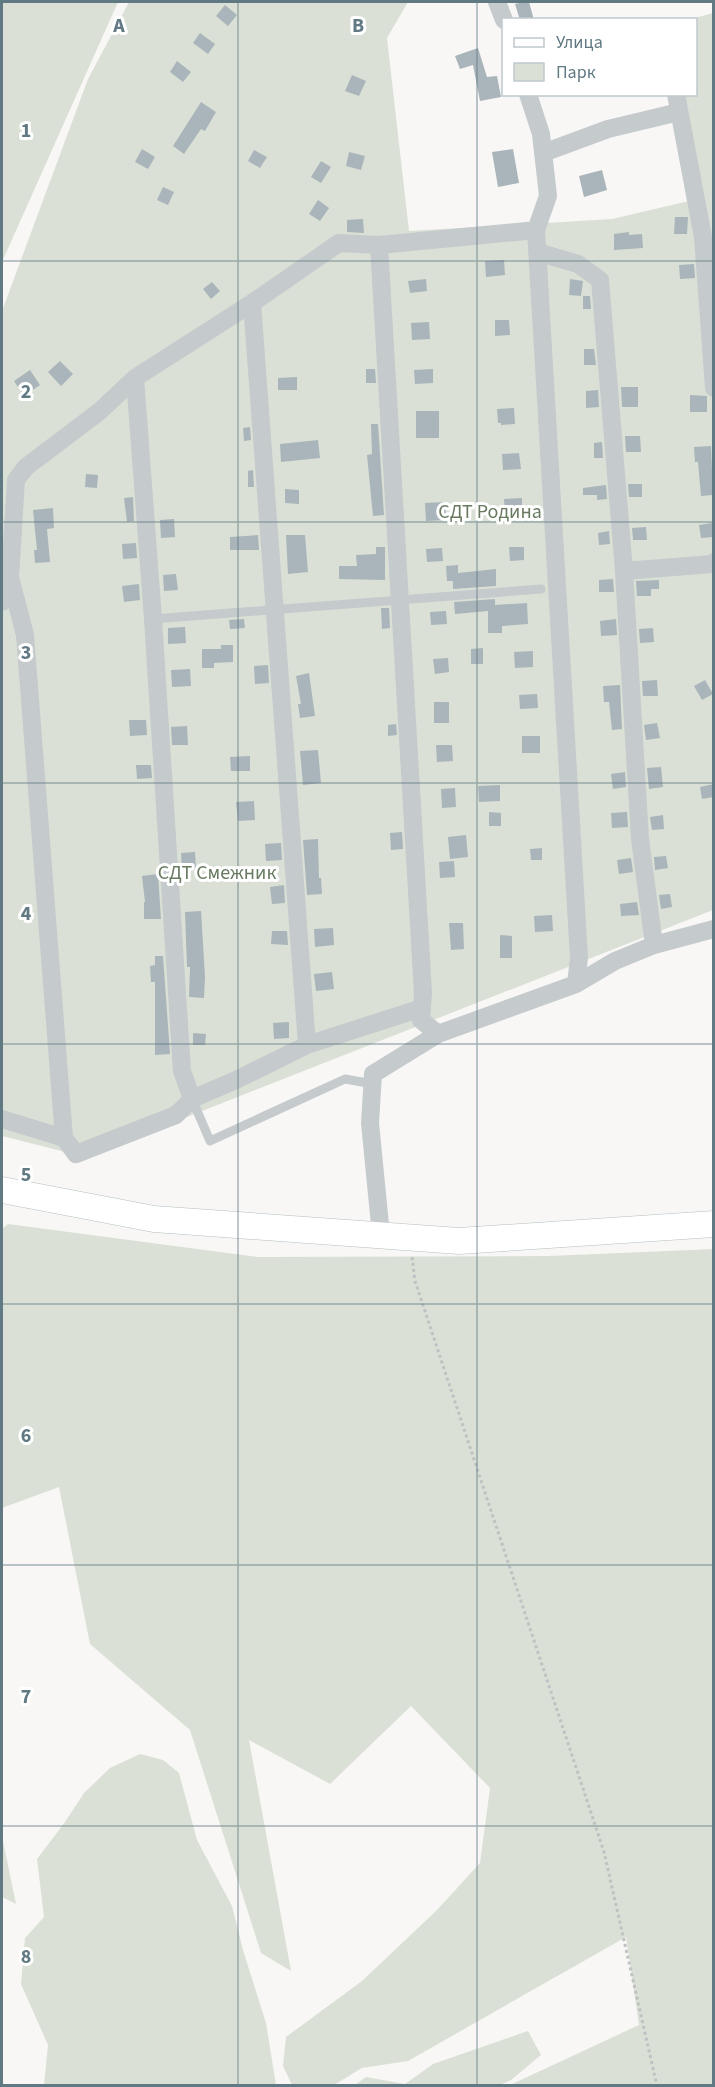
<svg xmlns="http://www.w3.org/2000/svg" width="715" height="2087" font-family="'Source Sans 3',sans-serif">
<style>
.green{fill:#dae0d5}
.building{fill:#a9b5ba}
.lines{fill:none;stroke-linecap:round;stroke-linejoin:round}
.secondary-casing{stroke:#b7bec2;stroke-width:27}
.path{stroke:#bec2c3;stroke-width:3;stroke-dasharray:3 3;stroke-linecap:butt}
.lane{stroke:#c5cacd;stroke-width:9}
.street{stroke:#c5cacd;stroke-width:18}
.secondary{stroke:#fff;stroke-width:26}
.grid{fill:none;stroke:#607983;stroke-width:1.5;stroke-opacity:0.55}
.labels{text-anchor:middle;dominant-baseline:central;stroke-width:6;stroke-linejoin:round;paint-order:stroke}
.park-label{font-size:20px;fill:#687a60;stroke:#fff}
.grid-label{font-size:20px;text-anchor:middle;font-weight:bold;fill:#607983;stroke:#fff;stroke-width:6;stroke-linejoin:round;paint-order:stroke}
</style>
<rect width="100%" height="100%" fill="#f8f7f5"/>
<!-- green -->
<path class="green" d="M2,2H118L2,262Z
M129,2H408L387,38L409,231L612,219L693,200L668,95L696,94V20L691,19L713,13L714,624L712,626L713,910L85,1157L2,1136V311L88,79Z
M8,1224L258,1257L549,1256L713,1249V2085H510L639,2025L626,1937L408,2061L362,2068L334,2085H292L283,2066L286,2037L362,1981L437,1910L480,1863L490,1788L411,1706L330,1784L249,1740L291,1971L261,1953L190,1730L90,1644L59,1487L2,1508V1229Z
M140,1754L163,1760L179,1773L197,1840L232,1906L243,1950L266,2023L276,2085H44L48,2045L21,1984L25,1938L44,1917L37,1859L65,1822L84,1793L110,1768Z
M2,1836L16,1904L2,1897Z
M528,2031L541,2055L511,2080L500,2085H355L366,2077L405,2084L433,2064Z"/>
<!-- building -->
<path class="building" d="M524,2H529L534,20H520L515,4Z
M225,5L237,15L228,26L216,16Z
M200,33L215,44L208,54L193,43Z
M478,48L487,77L497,76L501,97L480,101L473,65L460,69L455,56Z
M177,61L191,72L183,82L170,72Z
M352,75L366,81L359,96L345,91Z
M201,102L216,112L205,131L201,129L184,154L173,146Z
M142,149L155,157L148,169L135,162Z
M513,149L519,183L498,187L492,152Z
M254,150L267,157L260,168L248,161Z
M349,152L365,156L361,170L346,166Z
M321,161L331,167L321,183L311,177Z
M602,170L607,190L584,197L579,176Z
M163,187L174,192L168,205L157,200Z
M318,200L329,208L320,221L309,214Z
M675,217H688L687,234H674Z
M363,219L364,233L347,232V220Z
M629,232V235L642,234L643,248L614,250V234Z
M504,260L505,275L486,277L485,261Z
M694,264L695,278L680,279L679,265Z
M426,279L427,291L410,293L408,281Z
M570,279L583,281L581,296L569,295Z
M212,282L220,291L211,299L203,289Z
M583,296H590L591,309H583Z
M495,320H509L510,335L495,336Z
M429,322L430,339L412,340L411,323Z
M584,349H594L596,365H584Z
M60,361L73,374L61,386L48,372Z
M366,369H375L376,383H366Z
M433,369V383L415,384L414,370Z
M30,370L40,385L24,396L14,381Z
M297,377V390H278V378Z
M621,387H638V407H622Z
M598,390L599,407L586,408V391Z
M690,395L707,396V412H690Z
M514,408L515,424L501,425V423H498L497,409Z
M416,411H439V438H416Z
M371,424H378L384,515L373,516L367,455L372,454Z
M250,427L251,440L244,441L243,428Z
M625,436H640L641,452H626Z
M318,440L320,458L281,462L280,444Z
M602,442L603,458H594V443Z
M711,446L713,495L701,496L698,462H695L694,447Z
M519,453L521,469L503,470L502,454Z
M253,470L254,487H248V471Z
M86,474L98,475L97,488L85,487Z
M628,484H642V497H629Z
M606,485L607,499L597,500V495H583V488Z
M285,489L299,490V504L285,503Z
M133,497L134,521L127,522L124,498Z
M522,498V516L505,517L504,499Z
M445,502L446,520L426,521L425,503Z
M53,508L54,528L47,529L50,562L35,563L34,550H37L33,510Z
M174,519L175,537L161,538L160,520Z
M712,523L714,537L701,538L699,525Z
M646,527L647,540H633L632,528Z
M609,531L610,544L599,545L598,533Z
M258,535L259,550H230V537Z
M286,535H305L308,572L288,574Z
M136,543L137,558L123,559L122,544Z
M376,547H385V580L339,579V566H357L356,555L376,554Z
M509,547H524V560L510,561Z
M442,548L443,561L427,562L426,549Z
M458,565V573L496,569V586L453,589V581H447L446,566Z
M176,574L178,590L164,591L163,575Z
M613,579L614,592H599V580Z
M659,580V589H651V596H637L636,581Z
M139,584L140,600L124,602L122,586Z
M495,599V605L527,603L528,624L502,626V633H488V611L455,614L454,602Z
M381,608H389L390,628L382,629Z
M446,611L447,624L431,625L430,612Z
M244,619L245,628L230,629L229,620Z
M616,619L617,635L601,636L600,621Z
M185,627L186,643L168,644V628Z
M653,628L654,642L640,643L639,629Z
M221,645H233V662L214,663V668H202V649H221Z
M483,648V664H471V649Z
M533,651V667L515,668L514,652Z
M448,658L449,672L435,674L433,659Z
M268,665L269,683L255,684L254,666Z
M190,669L191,686L172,687L171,670Z
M309,673L315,716L300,718L298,704H301L296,676Z
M657,680L658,696H643L642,681Z
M705,680L713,694L702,700L694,686Z
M620,685L622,729L612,730L609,702H604L603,686Z
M537,694L538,708L520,709L519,695Z
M434,702H449V723H434Z
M129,720H146L147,735L130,736Z
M657,723L660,738L646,740L644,725Z
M396,724L397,735L388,736V725Z
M187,726L188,745H172L171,727Z
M522,736H540V753H522Z
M436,745H452L453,761L437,762Z
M318,750L321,783L303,785L300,751Z
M250,756V771H231L230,757Z
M136,765H151L152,778L137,779Z
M661,767L663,787L649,789L647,768Z
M625,772L626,787L613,789L611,774Z
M714,784V797L702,799L700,787Z
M500,785V801L479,802L478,786Z
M455,788L456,807L442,808L441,789Z
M254,801L255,820L238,821L236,802Z
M489,812L501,813V826H489Z
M627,812L628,827L612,828L611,813Z
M663,815L664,829L652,830L650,817Z
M402,832L403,849L391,850L390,833Z
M466,835L468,857L450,859L448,837Z
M318,839L319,878H321L322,894L307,895L303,840Z
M281,843L282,860L266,861L265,844Z
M542,848V860H531L530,849Z
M195,852L196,870H182L181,853Z
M666,856L668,868L655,870L654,857Z
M631,858L633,872L619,874L617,860Z
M454,861L455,877L440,878L439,862Z
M158,874L161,919H144V902H145L142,876Z
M284,885L285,903L272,904L270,887Z
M670,894L672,907L661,909L659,895Z
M637,902L639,915L621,916L620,904Z
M201,911L205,977L204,998L189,997L190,967H187L185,912Z
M552,915L553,931L535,932L534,916Z
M449,923H463L464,949L451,950Z
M333,928L334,945L315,947L314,929Z
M272,931H287L288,945L271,944Z
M500,935L512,936V958H500Z
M155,956H163L170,1054L155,1055V982H151L150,966L155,965Z
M332,972L334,989L316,991L314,974Z
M289,1022V1038L274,1039L273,1023Z
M193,1033L206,1034L205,1045H193Z"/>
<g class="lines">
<!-- secondary casing -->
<g class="secondary-casing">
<path id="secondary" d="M2,1190L154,1219L459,1241L714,1224"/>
</g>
<!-- path -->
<path class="path" d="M412,1257L415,1281L604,1852L657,2086"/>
<!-- lane -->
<path class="lane" d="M153,619L541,589
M192,1099L210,1141L345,1079L373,1084"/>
<!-- street -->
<path class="street" d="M497,2L504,20
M676,94L703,237L714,388
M543,153L608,129L679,112
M379,245L536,230
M537,252L578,264L600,280L624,571L712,564L714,562
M252,303L135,378L153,619L182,1071L192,1099L236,1080L307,1045
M624,571L640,839L654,945
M10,577L16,480L26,467L100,411L135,378
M2,602L10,577L25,635L64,1138L76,1154L176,1115L192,1099
M576,984L615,961L654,945L714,929
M422,1008L307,1045L252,303L339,243L379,245L423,993L421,1020L438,1034L576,984L579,958L536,230L548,196L541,134L528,94
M2,1119L64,1138
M381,1235L370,1123L373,1074L438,1034"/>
<!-- secondary -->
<use href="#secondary" class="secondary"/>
</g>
<!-- grid -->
<path class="grid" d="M238,2V2086M477,2V2086M2,261H714M2,522H714M2,783H714M2,1044H714M2,1304H714M2,1565H714M2,1826H714"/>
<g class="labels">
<!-- park labels -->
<g class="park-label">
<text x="490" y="512">СДТ Родина</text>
<text x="217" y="873">СДТ Смежник</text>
</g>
</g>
<g class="grid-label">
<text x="119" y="32">A</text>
<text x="358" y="32">B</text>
<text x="26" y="137">1</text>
<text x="26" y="398">2</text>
<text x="26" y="659">3</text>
<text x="26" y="920">4</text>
<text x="26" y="1181">5</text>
<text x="26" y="1442">6</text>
<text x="26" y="1703">7</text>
<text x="26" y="1963">8</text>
</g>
<!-- border -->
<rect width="715" height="2087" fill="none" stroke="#607983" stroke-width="6"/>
<!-- legend -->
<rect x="502" y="18" width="195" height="78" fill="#ffffff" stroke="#bfc9cd" stroke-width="1.5"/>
<rect x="514" y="38" width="30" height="9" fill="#ffffff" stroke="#bfc9cd" stroke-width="1.5"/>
<text x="556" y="48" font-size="18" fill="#607983">Улица</text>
<rect x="514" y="63" width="30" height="18" fill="#dae0d5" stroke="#bfc9cd" stroke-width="1.5"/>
<text x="556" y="78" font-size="18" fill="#607983">Парк</text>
</svg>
